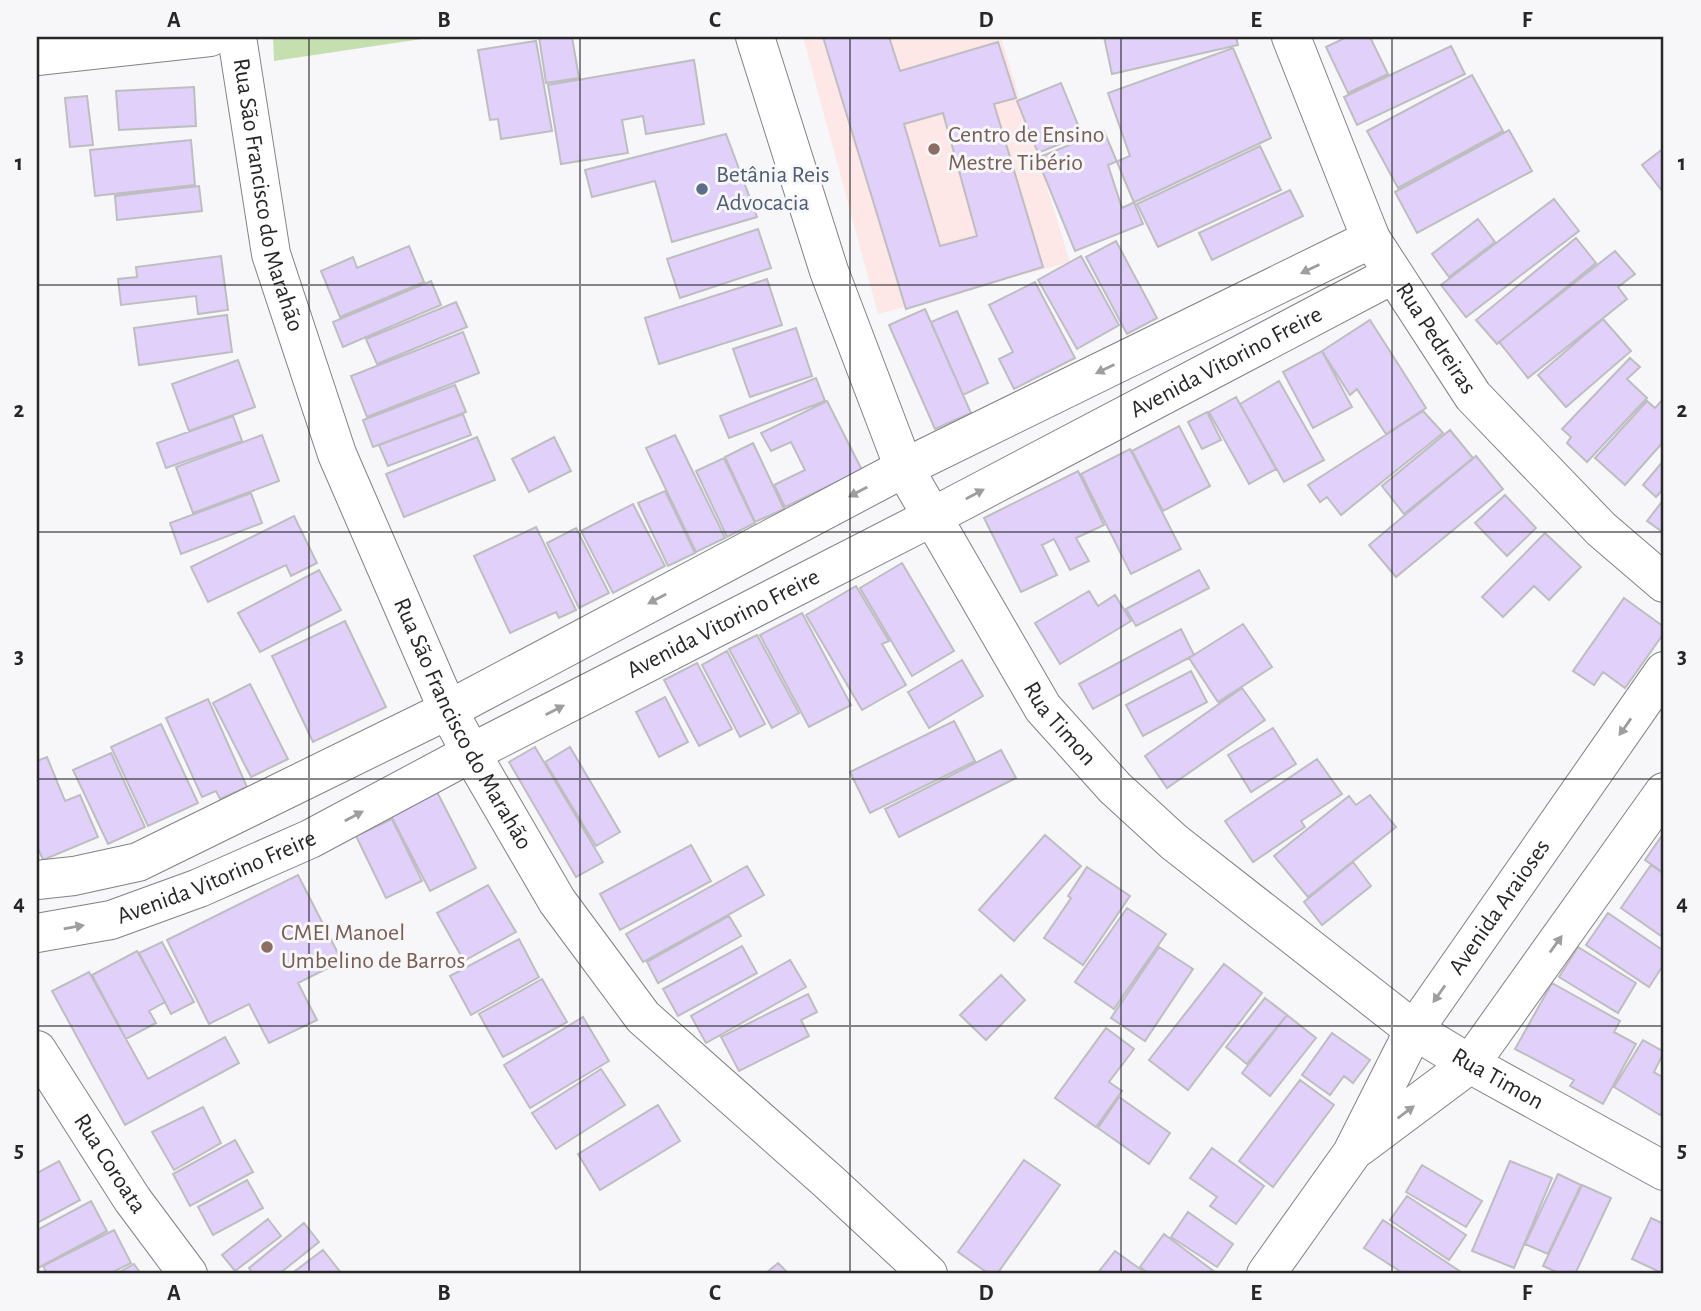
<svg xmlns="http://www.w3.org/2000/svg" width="1701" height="1311" font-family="'Alegreya Sans',sans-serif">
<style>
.education{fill:#fee8e7}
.green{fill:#c6dfae}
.building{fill:#e0d0fa;stroke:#bebec0;stroke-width:2;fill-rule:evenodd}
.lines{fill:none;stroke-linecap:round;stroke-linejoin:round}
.minor-casing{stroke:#828284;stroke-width:40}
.minor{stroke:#fff;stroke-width:38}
.oneway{fill:#9e9e9e}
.grid{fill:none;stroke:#272728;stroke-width:2;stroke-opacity:0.55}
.education-dot{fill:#8d6e63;stroke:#f7f7f9;stroke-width:2.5}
.service-dot{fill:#5c6f8a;stroke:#f7f7f9;stroke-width:2.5}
.labels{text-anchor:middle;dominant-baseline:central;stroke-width:6;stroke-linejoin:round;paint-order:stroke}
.education-label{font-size:24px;fill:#785e54;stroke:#f7f7f9;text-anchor:start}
.service-label{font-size:24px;fill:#4e5e75;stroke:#f7f7f9;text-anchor:start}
.street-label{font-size:24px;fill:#272728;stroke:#f7f7f9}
.neatline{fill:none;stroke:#272728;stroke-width:2.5}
.grid-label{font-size:23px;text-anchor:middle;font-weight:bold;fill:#272728}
</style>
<rect width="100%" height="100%" fill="#f7f7f9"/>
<!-- education -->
<path class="education" d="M803,37H1001L1070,262L878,314Z"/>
<!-- green -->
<path class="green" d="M273,37H435L274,61Z"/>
<!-- building -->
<path class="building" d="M539,37H572L579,78L546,83Z
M823,37H889L900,71L998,42L1016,98L994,104L1043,267L906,309ZM943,113L977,236L940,246L904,124Z
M1104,37H1236L1238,45L1112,74Z
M1347,37H1370L1388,74L1348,93L1326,47Z
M536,41L552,131L501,139L498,119L490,120L478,50Z
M1451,46L1465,74L1357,125L1344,97Z
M1233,48L1271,138L1122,208L1108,165L1130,156L1108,93Z
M694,60L704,124L646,134L643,116L622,120L628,153L561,164L548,85Z
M1472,75L1503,131L1398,188L1367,131Z
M1061,83L1082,135L1038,153L1017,101Z
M194,87L196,126L119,130L116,91Z
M87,96L93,145L70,147L65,98Z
M1509,130L1532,171L1417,233L1395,192Z
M1104,131L1143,224L1075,251L1037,158Z
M726,134L757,217L672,242L655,181L592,197L585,170Z
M191,140L195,185L95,196L90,150Z
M1260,146L1281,190L1158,247L1137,204Z
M1664,148V191L1663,192L1642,165Z
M199,186L202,211L117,220L115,196Z
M1290,190L1303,216L1212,260L1199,233Z
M1554,199L1579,231L1466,317L1441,285Z
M1478,219L1495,242L1449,277L1432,254Z
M758,229L771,268L680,298L667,259Z
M1576,238L1596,263L1497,344L1476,320Z
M1116,241L1157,318L1127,334L1086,257Z
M409,246L424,282L340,317L321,271L353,257L357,268Z
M1615,251L1635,274L1618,287L1627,299L1528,378L1499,342Z
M221,256L228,310L198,314L196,296L121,305L118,279L137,277L136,267Z
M1081,256L1119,325L1077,349L1038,280Z
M767,279L782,325L659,364L645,318Z
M431,281L441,305L343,347L333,322Z
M1035,282L1075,358L1014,389L999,359L1013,352L989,305Z
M456,302L467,327L377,364L366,339Z
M925,309L971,413L935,429L889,325Z
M957,311L988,383L963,395L931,322Z
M227,315L232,352L139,365L134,328Z
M1603,319L1631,351L1566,407L1538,375Z
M1370,320L1426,408L1386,434L1357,389L1350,395L1322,351Z
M796,328L812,376L750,397L733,349Z
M463,332L479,373L367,417L351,376Z
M1322,351L1352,407L1313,428L1283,372Z
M1630,358L1640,367L1627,379L1647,398L1587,462L1567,443L1571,437L1562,429Z
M238,360L255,407L189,431L172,384Z
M816,378L825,401L729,438L720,416Z
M1279,381L1324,460L1284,482L1240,404Z
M455,385L466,412L373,447L363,420Z
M1236,397L1276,469L1249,484L1209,412Z
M1664,398V441L1625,485L1595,458L1647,401L1655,408Z
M827,401L862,470L785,507L774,485L805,470L791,442L771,451L761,433Z
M1423,411L1443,433L1341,515L1327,497L1320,502L1308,485Z
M1207,412L1221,440L1202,449L1188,422Z
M463,414L471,435L388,466L379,445Z
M233,416L242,441L166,468L157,443Z
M1179,426L1210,486L1163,511L1132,451Z
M1450,430L1473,458L1404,514L1382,486Z
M262,435L279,481L193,513L176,467Z
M675,435L725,538L696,552L646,448Z
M477,437L495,480L404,517L386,474Z
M554,437L571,471L529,492L512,459Z
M753,443L784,509L755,522L725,457Z
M1130,449L1181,549L1131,574L1081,474Z
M1476,456L1503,489L1396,577L1369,545Z
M724,458L755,523L727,537L696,471Z
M1664,460V488L1656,497L1643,485Z
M1078,471L1104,525L1076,538L1089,561L1070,570L1054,539L1042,545L1057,575L1021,592L984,518Z
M665,491L695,553L668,566L638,503Z
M251,493L262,523L181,554L170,523Z
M1505,495L1536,528L1507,556L1475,523Z
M1664,499V533L1647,521Z
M633,504L665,566L613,593L581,531Z
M294,516L317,563L291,576L286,565L208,602L191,567Z
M536,527L576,610L559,618L556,612L510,633L474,556Z
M576,528L609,593L579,608L547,543Z
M1545,533L1581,567L1549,600L1534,586L1503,617L1482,597Z
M902,563L954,651L912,676L860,588Z
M319,570L341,610L260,652L238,613Z
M1199,570L1209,588L1136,626L1126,609Z
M856,586L889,641L882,644L906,685L862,710L806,615Z
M1089,591L1098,606L1115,595L1131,621L1060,664L1035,623Z
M1624,598L1664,627V633L1625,688L1603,672L1594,685L1573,671Z
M802,613L851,705L809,727L760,635Z
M345,621L386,707L313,742L272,656Z
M1243,624L1272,667L1218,702L1189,658Z
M1181,629L1194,655L1093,709L1079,684Z
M757,635L799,713L772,728L729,649Z
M727,651L765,724L740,737L702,665Z
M962,660L983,696L929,728L908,692Z
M697,663L732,729L699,746L664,680Z
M1191,671L1207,702L1143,736L1126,705Z
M250,684L288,759L251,777L213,703Z
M1242,688L1265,720L1167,788L1145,756Z
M665,697L688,742L659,757L636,712Z
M208,699L247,787L220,799L216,791L202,797L166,718Z
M954,721L975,761L870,813L850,772Z
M161,724L198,803L148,826L111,747Z
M1273,728L1296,764L1251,792L1228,755Z
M535,747L603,862L576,877L509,762Z
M570,747L620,832L596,846L545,762Z
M1001,750L1016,778L899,837L885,809Z
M111,753L145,827L108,844L73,770Z
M47,757L65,801L80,795L98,837L43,860L37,846V761Z
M1317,759L1342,794L1301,821L1305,827L1253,862L1225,821Z
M437,792L476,868L430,891L391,816Z
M1370,795L1396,827L1308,897L1274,856L1349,796L1356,805Z
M392,819L422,881L386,898L356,836Z
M1663,834H1664V873L1645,860Z
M1045,835L1081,866L1014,941L979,910Z
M691,845L711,881L620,930L600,894Z
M1353,862L1371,886L1322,925L1304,902Z
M1651,865L1664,874V938L1621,908Z
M747,866L764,895L643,962L626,934Z
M1087,867L1130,896L1083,965L1044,938L1071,898L1068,896Z
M298,875L342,961L298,983L317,1020L269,1043L249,1004L209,1024L167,940Z
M488,885L516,932L464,961L437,913Z
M1127,908L1166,934L1114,1009L1075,982Z
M1608,913L1664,951V964L1649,987L1586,945Z
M729,916L741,936L658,983L647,962Z
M519,939L539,977L471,1015L450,976Z
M162,942L194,1002L171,1014L139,953Z
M742,946L757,973L678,1016L663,989Z
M1159,947L1193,969L1145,1041L1111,1018Z
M1578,947L1636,983L1618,1013L1559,977Z
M137,951L165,1002L149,1011L156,1023L126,1039L92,975Z
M790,960L806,987L706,1043L691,1016Z
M1224,964L1262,993L1188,1090L1149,1060Z
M89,972L148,1079L225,1037L239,1063L125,1125L52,991Z
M1001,975L1025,1000L986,1040L960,1015Z
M542,979L567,1022L503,1057L479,1014Z
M1552,983L1620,1021L1614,1032L1636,1044L1603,1104L1570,1086L1574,1080L1515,1049Z
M808,994L817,1012L801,1020L809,1036L739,1071L721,1037Z
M1265,998L1287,1015L1247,1064L1226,1047Z
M1287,1015L1316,1038L1270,1096L1242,1073Z
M583,1017L609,1061L530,1108L504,1065Z
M1106,1028L1134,1049L1109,1082L1122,1091L1096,1127L1055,1098Z
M1332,1033L1370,1060L1353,1083L1344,1076L1330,1095L1302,1075Z
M1643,1040L1664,1052L1654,1072L1664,1078V1109L1660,1115L1614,1087Z
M601,1069L625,1105L556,1149L532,1113Z
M1300,1080L1334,1105L1273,1187L1239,1161Z
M1119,1097L1170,1133L1149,1164L1098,1128Z
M658,1105L680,1141L600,1190L578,1154Z
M203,1107L221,1143L174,1170L152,1132Z
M235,1140L253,1172L190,1206L173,1174Z
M1212,1148L1264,1186L1236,1224L1210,1206L1217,1197L1190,1178Z
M1024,1160L1060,1185L997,1274H989L958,1252Z
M59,1161L80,1200L37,1223V1173Z
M1510,1161L1552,1178L1514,1268L1472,1251Z
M1422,1165L1482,1201L1466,1227L1406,1192Z
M1558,1174L1581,1185L1548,1254L1525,1244Z
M247,1180L263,1208L213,1235L198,1207Z
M1582,1185L1611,1198L1575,1274H1561L1543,1266Z
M1407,1196L1466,1235L1449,1260L1390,1220Z
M91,1201L107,1231L38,1268L37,1230Z
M1188,1212L1233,1244L1217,1267L1171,1237Z
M1651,1218L1664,1224V1274L1632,1259Z
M268,1219L281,1236L235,1271L222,1255Z
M1383,1220L1464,1274H1404L1364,1248Z
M304,1223L319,1242L279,1274H253L249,1268Z
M114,1230L131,1263L109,1274H47L43,1266Z
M1164,1234L1215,1272L1213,1274H1150L1140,1267Z
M323,1250L342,1274H291Z
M1115,1251L1147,1274H1097Z
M778,1263L789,1274H765Z
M134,1264L141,1274H116Z"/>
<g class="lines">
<!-- minor casing -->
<g class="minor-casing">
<g id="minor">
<path id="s1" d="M237,37L271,254L337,454L448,710L471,753L557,901L643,1017L829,1182L928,1274"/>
<path id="s2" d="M755,37L829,271L904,468L1043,708L1115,788L1174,842L1414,1030L1470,1064L1664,1171"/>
<path id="s3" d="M1291,37L1371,239L1473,396L1601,529L1664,583"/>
<path d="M37,56L210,37"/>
<path d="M37,880L74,876L138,862L448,710L904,468L1371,239"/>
<path id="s4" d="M37,933L111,920L199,888L310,839L471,753L932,517L1392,275"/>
<path id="s5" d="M37,1050L132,1199L188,1274"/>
<path d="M1359,1147L1470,1064L1664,792"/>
<path id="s6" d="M1266,1274L1352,1153L1414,1030L1664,671"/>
</g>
</g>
<!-- minor -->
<use href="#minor" class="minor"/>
</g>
<!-- one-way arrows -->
<defs><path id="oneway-solid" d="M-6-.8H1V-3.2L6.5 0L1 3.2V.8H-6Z" transform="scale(1.75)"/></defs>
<g class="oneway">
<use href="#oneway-solid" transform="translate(1310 269) rotate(154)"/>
<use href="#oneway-solid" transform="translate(1105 369) rotate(154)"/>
<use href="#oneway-solid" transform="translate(858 492) rotate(152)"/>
<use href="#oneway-solid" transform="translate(975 494) rotate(-28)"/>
<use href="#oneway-solid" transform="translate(657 599) rotate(152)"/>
<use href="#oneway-solid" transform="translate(555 710) rotate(-27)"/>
<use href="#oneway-solid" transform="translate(1625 727) rotate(125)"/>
<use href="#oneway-solid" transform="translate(354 816) rotate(-28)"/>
<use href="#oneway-solid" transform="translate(74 927) rotate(-10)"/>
<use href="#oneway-solid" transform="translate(1556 944) rotate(-54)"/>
<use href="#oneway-solid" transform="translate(1439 994) rotate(125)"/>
<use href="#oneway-solid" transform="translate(1406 1112) rotate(-37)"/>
</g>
<!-- grid -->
<path class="grid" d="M309,37V1274M580,37V1274M850,37V1274M1121,37V1274M1392,37V1274M37,285H1664M37,532H1664M37,779H1664M37,1026H1664"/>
<!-- markers -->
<g class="education-dot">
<circle cx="934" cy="149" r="7"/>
<circle cx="267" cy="947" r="7"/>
</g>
<circle class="service-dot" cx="702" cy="189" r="7"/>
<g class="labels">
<!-- education labels -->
<g class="education-label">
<text x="948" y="135">Centro de Ensino<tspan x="948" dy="28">Mestre Tibério</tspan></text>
<text x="281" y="933">CMEI Manoel<tspan x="281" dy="28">Umbelino de Barros</tspan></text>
</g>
<!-- service labels -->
<g class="service-label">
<text x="716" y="175">Betânia Reis<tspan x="716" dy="28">Advocacia</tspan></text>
</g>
<!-- street labels -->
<g class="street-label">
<text stroke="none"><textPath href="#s1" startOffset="161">Rua São Francisco do Marahão</textPath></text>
<text stroke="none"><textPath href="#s3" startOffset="336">Rua Pedreiras</textPath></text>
<text stroke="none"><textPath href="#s4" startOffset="1323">Avenida Vitorino Freire</textPath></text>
<text stroke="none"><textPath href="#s4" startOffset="756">Avenida Vitorino Freire</textPath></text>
<text stroke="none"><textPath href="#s2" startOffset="756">Rua Timon</textPath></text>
<text stroke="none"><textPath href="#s1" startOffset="728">Rua São Francisco do Marahão</textPath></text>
<text stroke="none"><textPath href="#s4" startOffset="189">Avenida Vitorino Freire</textPath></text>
<text stroke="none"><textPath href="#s6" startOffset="436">Avenida Araioses</textPath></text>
<text stroke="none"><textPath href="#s2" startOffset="1323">Rua Timon</textPath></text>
<text stroke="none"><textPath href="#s5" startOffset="135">Rua Coroata</textPath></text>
</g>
</g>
<!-- border -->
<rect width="1701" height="1311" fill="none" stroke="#f7f7f9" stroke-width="77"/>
<rect x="38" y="38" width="1624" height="1234" class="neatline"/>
<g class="grid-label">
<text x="174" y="27">A</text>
<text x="444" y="27">B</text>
<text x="715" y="27">C</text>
<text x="986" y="27">D</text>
<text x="1256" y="27">E</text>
<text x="1527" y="27">F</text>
<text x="19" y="170">1</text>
<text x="1682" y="170">1</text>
<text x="19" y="417">2</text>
<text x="1682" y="417">2</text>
<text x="19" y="663">3</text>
<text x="1682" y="663">3</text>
<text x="19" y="910">4</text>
<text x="1682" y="910">4</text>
<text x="19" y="1157">5</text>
<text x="1682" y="1157">5</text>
<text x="174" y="1300">A</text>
<text x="444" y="1300">B</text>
<text x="715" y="1300">C</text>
<text x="986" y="1300">D</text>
<text x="1256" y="1300">E</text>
<text x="1527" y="1300">F</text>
</g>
</svg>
